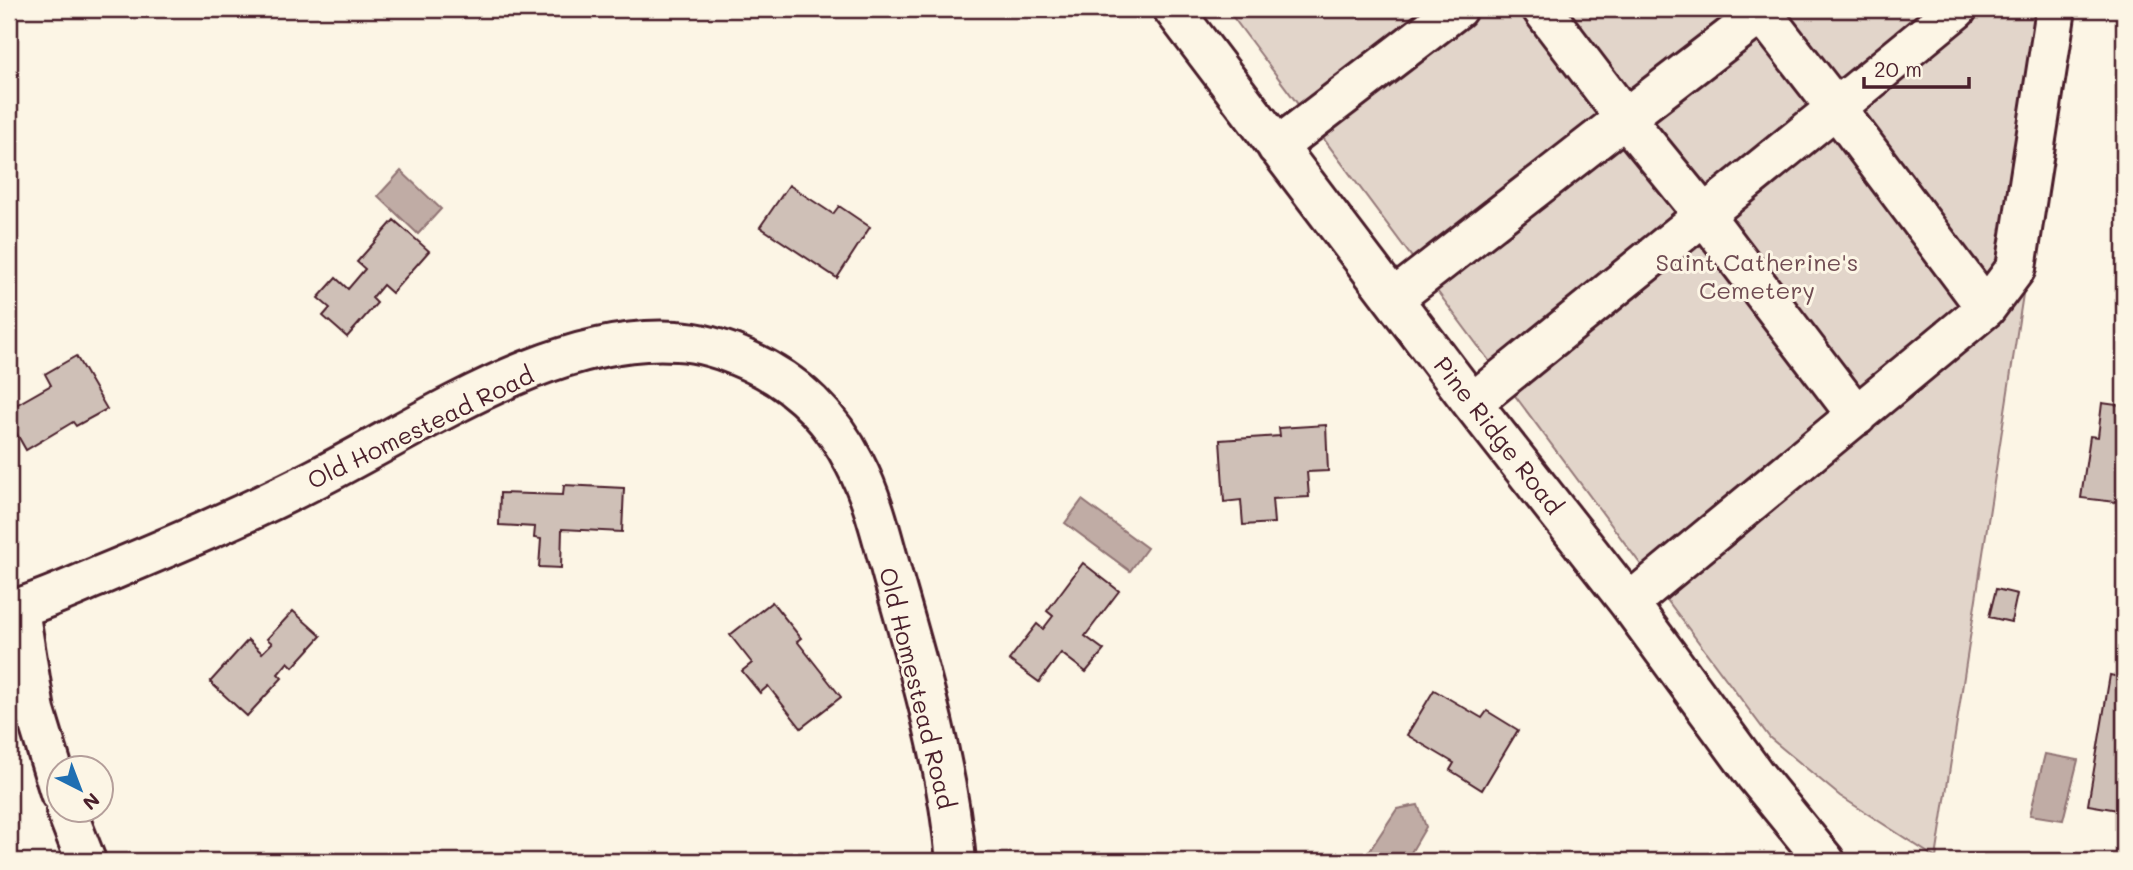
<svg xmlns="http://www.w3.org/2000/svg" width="2133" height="870" font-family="Mali,sans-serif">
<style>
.green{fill:#e2d5ca;stroke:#967a7a;stroke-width:2}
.water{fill:#c0aca5;stroke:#917474;stroke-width:2}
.building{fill:#cfc0b7;stroke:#4a1f2b;stroke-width:2}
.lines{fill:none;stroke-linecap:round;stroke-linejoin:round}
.minor-casing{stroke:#4a1f2b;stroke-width:44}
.minor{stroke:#fcf5e5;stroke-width:38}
.labels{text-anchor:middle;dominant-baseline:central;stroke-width:6;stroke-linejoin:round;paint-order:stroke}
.park-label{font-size:24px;fill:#704c53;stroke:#fcf5e5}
.street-label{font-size:24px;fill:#4a1f2b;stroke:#fcf5e5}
</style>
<rect width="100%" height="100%" fill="#fcf5e5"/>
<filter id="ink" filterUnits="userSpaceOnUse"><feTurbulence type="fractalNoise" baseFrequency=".0143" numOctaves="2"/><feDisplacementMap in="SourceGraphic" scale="14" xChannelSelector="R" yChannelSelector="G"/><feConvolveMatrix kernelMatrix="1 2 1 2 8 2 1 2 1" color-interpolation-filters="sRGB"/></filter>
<g filter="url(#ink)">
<!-- green -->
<path class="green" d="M1227,9H2067L1936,858L1840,796L1770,738Z"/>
<!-- water -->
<path class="water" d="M401,171L441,209L418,234L378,196Z
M1082,500L1147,548L1130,571L1065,523Z
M2045,754L2078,760L2063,820L2030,815Z
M1418,805L1426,827L1406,861H1372L1368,853L1397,809Z"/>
<!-- building -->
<path class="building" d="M789,185L833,214L839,206L870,227L837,278L760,227Z
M394,220L429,251L392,293L383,285L372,298L377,303L347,337L323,316L330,308L318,298L336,278L348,289L365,269L357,262Z
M76,356L107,409L76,426L73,422L26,450L9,420V409L51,385L45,374Z
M2102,403L2124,406V503L2081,498L2090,436L2098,437Z
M1326,425L1328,471L1307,472L1309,497L1272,499L1274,523L1243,525L1241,500L1224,502L1220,440L1280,436L1279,428Z
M564,485L624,488L622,532L562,529L561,568L539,567L541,539L534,538L535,527L499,525L500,493L563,495Z
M1083,563L1119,591L1085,636L1104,650L1086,672L1061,653L1039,682L1009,660L1037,624L1043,629L1053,616L1047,611Z
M1996,589L2017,594L2011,622L1989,617Z
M772,602L801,638L797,641L841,697L801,728L768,686L760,693L742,671L752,663L730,635Z
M293,611L321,636L293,667L288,662L278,674L282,678L247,716L210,682L248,640L262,653L272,643L267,639Z
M2110,675L2124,678V811L2088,805Z
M1434,690L1482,718L1487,711L1518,730L1482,790L1450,770L1454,763L1407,735Z"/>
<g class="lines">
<!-- minor casing -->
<g class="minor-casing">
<path id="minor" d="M1173,9L1472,403L1629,603L1755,775L1825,861
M1542,9L1625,118L1767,9
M1759,9L1836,108L1704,215L1857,416
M1957,9L1836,108L1986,308
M1277,147L1457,9
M1393,299L1625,118L1704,215L1472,403
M1629,603L1986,308L2016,268L2056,9
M19,609L35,711L60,793
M9,611C41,602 73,587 104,574C176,544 247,514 317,478C422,425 555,332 677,341C702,342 727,351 749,361C796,382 832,418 855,464C874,500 883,542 894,581C920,671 948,767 956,861
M66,810L86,861"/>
</g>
<!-- minor -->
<use href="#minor" class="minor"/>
</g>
</g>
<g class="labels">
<!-- park labels -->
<g class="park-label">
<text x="1757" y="261">Saint Catherine's<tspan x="1757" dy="28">Cemetery</tspan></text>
</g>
<!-- street labels -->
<g class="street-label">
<text transform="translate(420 427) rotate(-26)">Old Homestead Road</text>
<text transform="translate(1499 435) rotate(52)">Pine Ridge Road</text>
<text transform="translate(918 688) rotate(76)">Old Homestead Road</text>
</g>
</g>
<!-- margin -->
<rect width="2133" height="870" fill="none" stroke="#fcf5e5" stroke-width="35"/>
<rect x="18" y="18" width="2098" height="835" fill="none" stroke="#4a1f2b" stroke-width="2.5" filter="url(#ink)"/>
<!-- north arrow -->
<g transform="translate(80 789) rotate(138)"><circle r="33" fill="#fcf5e5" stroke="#b59f9b" stroke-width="2"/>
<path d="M0-5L12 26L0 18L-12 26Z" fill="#1f6fb2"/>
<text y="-10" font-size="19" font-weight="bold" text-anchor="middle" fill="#4a1f2b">N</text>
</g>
<!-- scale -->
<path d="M1864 77v10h105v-10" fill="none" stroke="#4a1f2b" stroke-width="3.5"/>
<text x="1874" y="77" font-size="21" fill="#4a1f2b" stroke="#fcf5e5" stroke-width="5" paint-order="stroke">20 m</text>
</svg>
